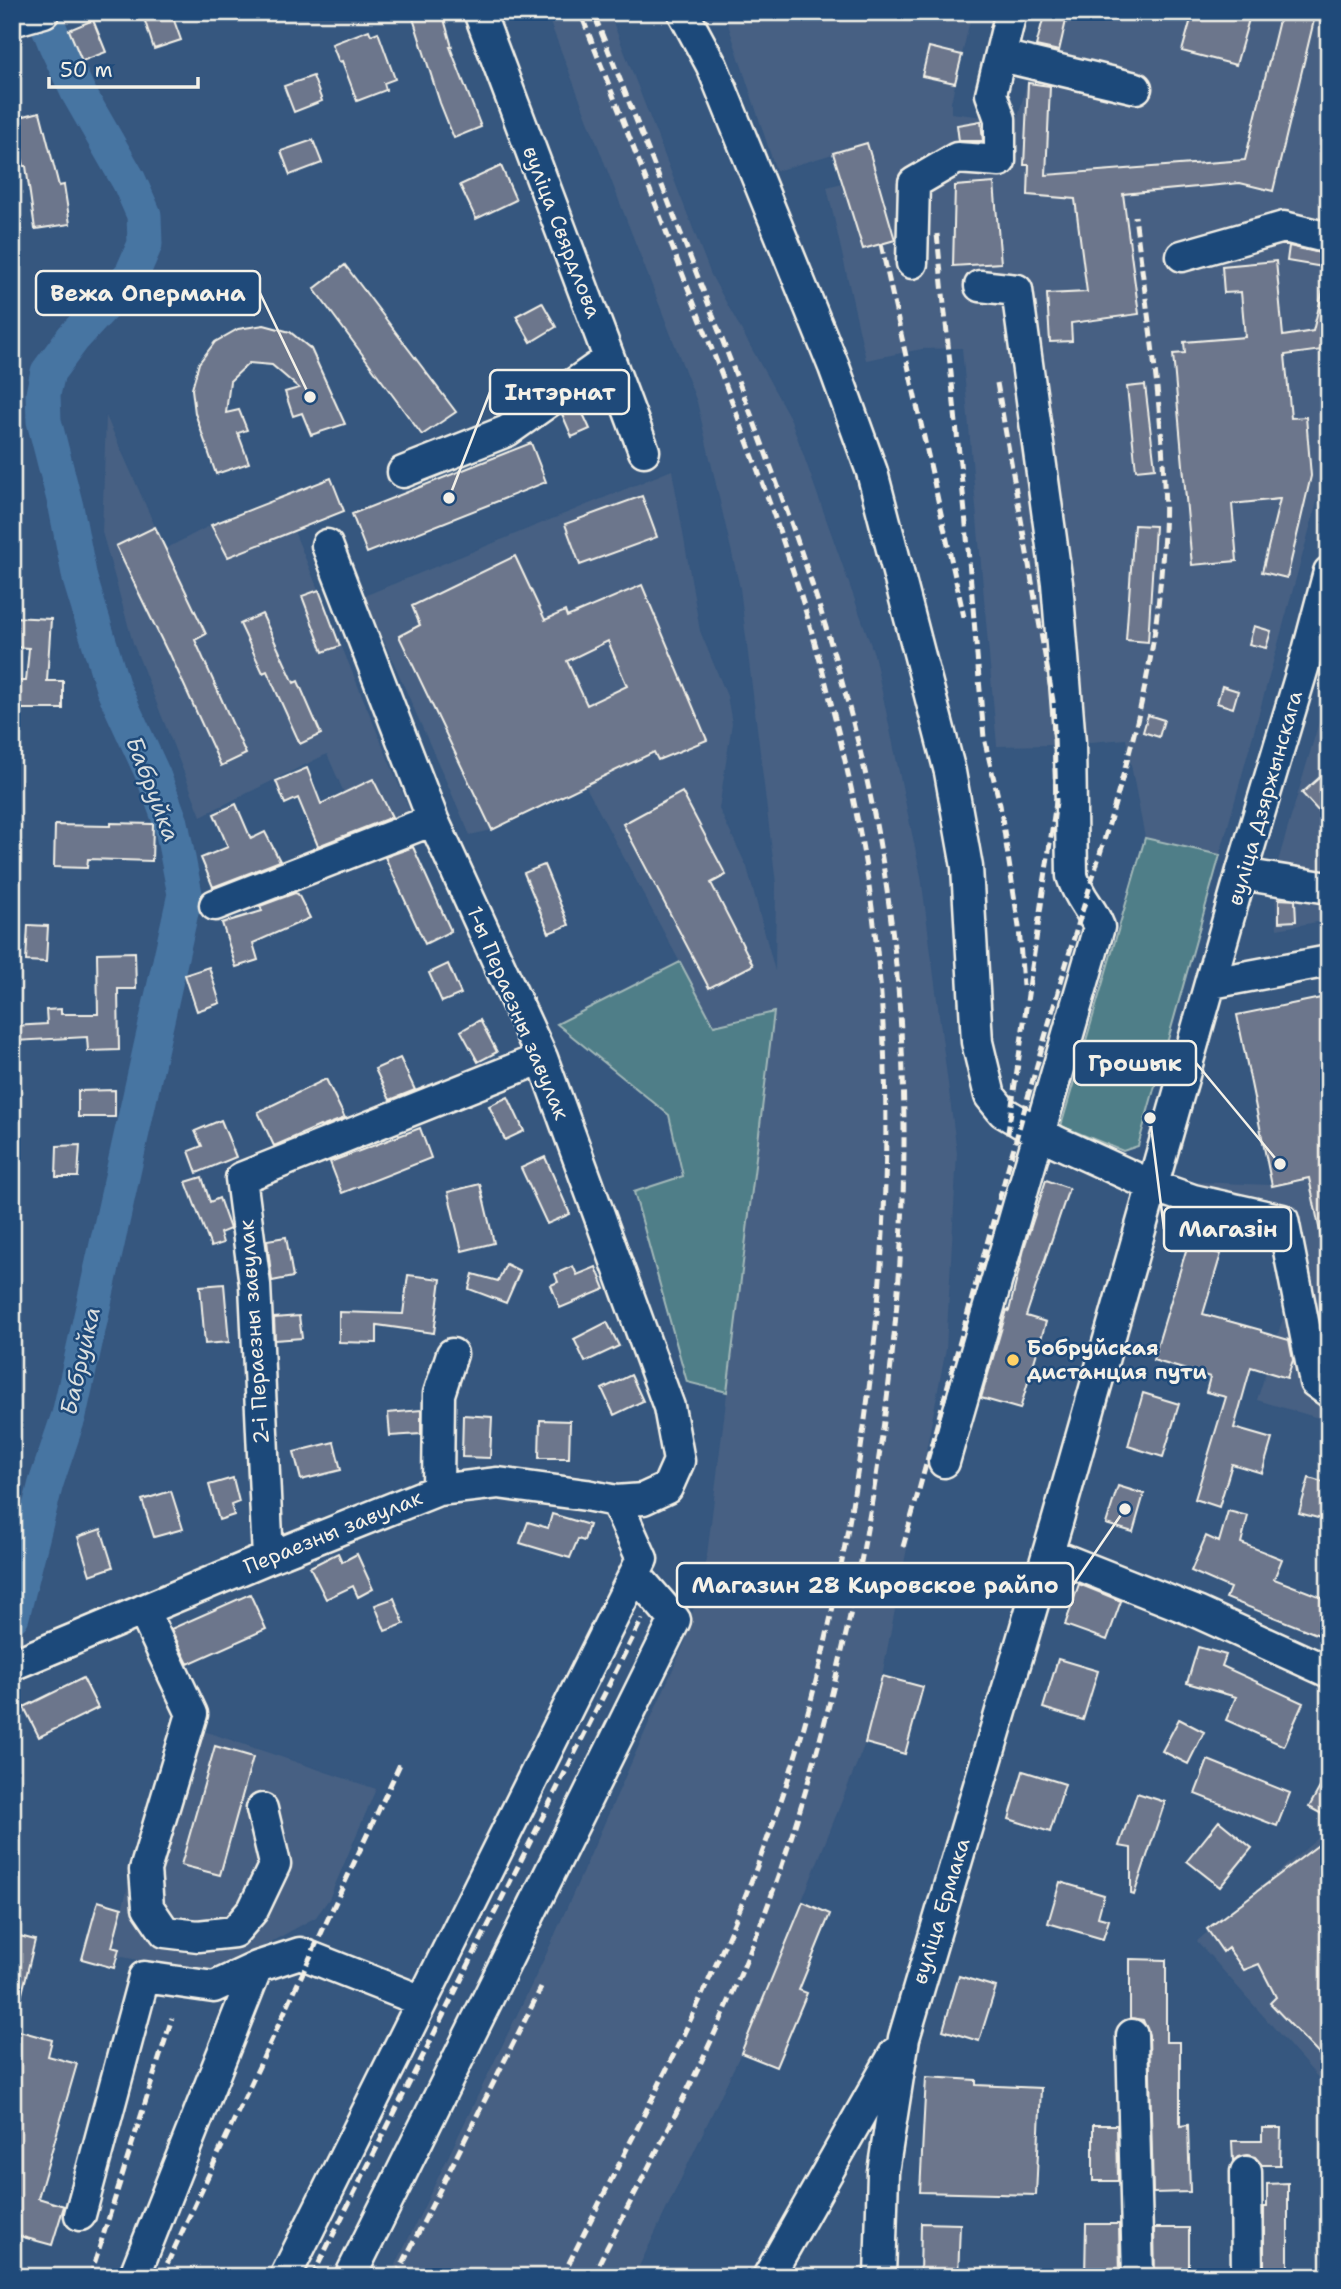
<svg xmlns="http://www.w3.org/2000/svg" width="1341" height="2289" font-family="'Shantell Sans',sans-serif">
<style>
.built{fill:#466083}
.green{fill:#507e88;stroke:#a2b8b8;stroke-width:2}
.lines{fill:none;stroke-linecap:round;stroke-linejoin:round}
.river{stroke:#4774a2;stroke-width:35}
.building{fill:#6c768c;stroke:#f4f1e8;stroke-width:2;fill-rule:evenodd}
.minor-casing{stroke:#f4f1e8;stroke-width:35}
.minor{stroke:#1f4a7a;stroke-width:30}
.rail{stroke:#f4f1e8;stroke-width:5;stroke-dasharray:10 5;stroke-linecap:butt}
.poi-dot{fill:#ffd166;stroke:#1f4a7a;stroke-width:2.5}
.labels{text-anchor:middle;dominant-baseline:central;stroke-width:5;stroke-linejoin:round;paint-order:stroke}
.street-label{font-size:21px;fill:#f4f1e8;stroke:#1f4a7a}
.poi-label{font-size:21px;font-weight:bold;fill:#f4f1e8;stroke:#1f4a7a;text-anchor:start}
.water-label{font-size:23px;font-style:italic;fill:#dadede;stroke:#1f4a7a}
.leader{fill:none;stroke:#f4f1e8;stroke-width:2.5}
.callout-dot{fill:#f4f1e8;stroke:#1f4a7a;stroke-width:2.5}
.callout{fill:#1f4a7a;stroke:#f4f1e8;stroke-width:2.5}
.callout-label{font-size:23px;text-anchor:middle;font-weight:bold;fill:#f4f1e8}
</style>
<rect width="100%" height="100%" fill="#36577f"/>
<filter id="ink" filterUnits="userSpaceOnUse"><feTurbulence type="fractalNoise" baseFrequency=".0143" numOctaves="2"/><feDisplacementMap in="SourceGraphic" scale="14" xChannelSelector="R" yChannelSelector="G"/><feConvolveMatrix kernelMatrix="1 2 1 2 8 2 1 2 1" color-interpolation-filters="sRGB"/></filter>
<g filter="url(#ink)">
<!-- built -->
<path class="built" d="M546,12H609L711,275L791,420L874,654L921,876L957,1153L946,1349L882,1676L865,1743L741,2053L634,2277H390L544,1959L685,1642L707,1555L774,1013L714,1026L585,785L492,830L470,835L364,596L672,470L700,631L727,696L732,723L719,809L747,867L775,971L776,884L740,588L697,402Z
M724,12H972L951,102V113L1017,121L1045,12H1329V439L1317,502L1220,855L1145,838L1126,739L1054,745L997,746L962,348L922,349L866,360L827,187L842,183L833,154L776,171Z
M106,416L165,549L211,525L229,557L294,531L413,819L363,836L327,754L201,816L133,643L102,532Z
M1329,688V920L1277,929L1275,896L1285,872L1276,868Z
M1329,994V1421L1257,1400L1287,1306L1270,1247L1188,1221L1197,1182L1271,1185L1237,1015L1320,998Z
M201,1730L376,1789L329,1899L316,1917L214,1974L117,1956L119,1949L112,1947L133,1868Z
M1329,1829V2090L1197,1941Z"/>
<!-- green -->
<path class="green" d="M1145,838L1220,855L1138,1146L1123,1151L1061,1126Z
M680,962L714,1026L774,1012L727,1392L687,1382L634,1192L683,1176L669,1115L557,1024Z"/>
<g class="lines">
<!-- river -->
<path class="river" d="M12,1616L46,1483L69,1415L185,894L171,823L153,775L113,688L80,579L66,507L44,421L43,394L48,372L73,338L132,274L145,244L144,215L129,181L78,92L56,45L43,12"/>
</g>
<!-- building -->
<path class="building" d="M142,12H171L181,40L154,49Z
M411,12H442L452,47H450L481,127L454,138L440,103Z
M1045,12H1068L1059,51L1036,46Z
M1193,12H1251L1236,65L1182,51Z
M1281,12H1316L1273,191L1240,183L1123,194L1139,314L1071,323L1072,341L1050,342L1047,294L1087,292L1075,199L1028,195L1029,165H1024L1028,83L1050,86L1046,175L1245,160Z
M93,20L106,52L82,61L69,30Z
M369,30L371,35L378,32L395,79L384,83L386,90L357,101L342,61L339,62L332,44Z
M929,47L962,55L955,83L922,76Z
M313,76L322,101L294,112L284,86Z
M40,112L59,186L64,185L70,224L35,229L26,166H24L12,119Z
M981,121L983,141H959L957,125Z
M313,140L322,163L290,175L281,151Z
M867,143L895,240L863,249L833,153Z
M501,166L516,200L476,219L460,185Z
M994,183L1001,263L953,266L955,186Z
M1289,246L1329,255V268L1287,261Z
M1276,261L1283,336L1313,331L1323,290L1329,291V349L1285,355L1291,418L1306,417L1311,476L1287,578L1262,572L1280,499L1232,504L1237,561L1192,565L1173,354L1185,353L1184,342L1245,337L1241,292L1224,293L1222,266Z
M345,265L456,412L422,435L314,289Z
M542,302L556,327L531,342L516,316Z
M264,325L290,332L311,349L345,424L311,435L302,413L293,416L285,392L299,388L272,365L249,363L230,381L226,413L239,410L247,430L238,433L249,463L216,474L195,413L192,389L199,363L215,342L238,329Z
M1145,385L1155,468L1136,470L1127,387Z
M579,405L590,429L572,437L562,414Z
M531,443L546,482L367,553L352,514Z
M331,478L344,511L228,557L211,525Z
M642,496L657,537L580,565L565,524Z
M1134,525L1155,526L1148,642L1126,640Z
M155,527L206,634L195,640L246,754L221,766L169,652L168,653L116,546Z
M515,556L545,620L565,611L567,617L642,585L707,740L658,760L654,752L492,830L399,636L420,625L412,606ZM608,641L627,686L587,705L567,661Z
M319,590L340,646L323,652L302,596Z
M262,614L294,683L298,681L321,734L300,744L267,671L263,673L240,624Z
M12,617L51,619L47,681H63V709H19L18,681H26L29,648L12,647Z
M1254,626L1271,631L1266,648L1249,644Z
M1222,686L1238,691L1233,708L1217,703Z
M1148,715L1164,720L1159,737L1143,732Z
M307,768L321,804L373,779L392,817L318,846L298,798L285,804L276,781Z
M1329,769V823L1302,793Z
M682,792L726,875L711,883L753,965L709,988L623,824Z
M236,804L251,839L265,832L280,861L213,887L201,858L228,847L214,814Z
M111,823L153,824L152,861L88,859L87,868L54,867L55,825L111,826Z
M413,847L451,931L425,944L385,857Z
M544,865L569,925L549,933L524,873Z
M295,893L298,894L310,918L253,943L258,960L236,967L222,923L262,911L260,906Z
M1279,899L1295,900L1296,921L1279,922Z
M28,925L48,926L46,962L26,961Z
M135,952L136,989H118L119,1050L88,1051L87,1037L15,1041L14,1026L47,1024L46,1010L61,1009V1014H98L97,953Z
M448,964L461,994L442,1002L429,973Z
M209,967L220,1003L197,1011L185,975Z
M1321,998L1327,1029H1329V1236L1321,1237L1309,1178L1272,1186L1237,1015Z
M480,1020L497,1052L478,1062L461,1031Z
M400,1058L415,1090L390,1100L375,1069Z
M326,1079L345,1118L321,1127L320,1126L274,1146L258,1112Z
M115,1090V1117H78V1091Z
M508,1097L524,1131L505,1140L489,1106Z
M221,1120L236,1157L197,1173L189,1151L202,1146L195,1131Z
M420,1128L431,1158L342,1193L330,1162Z
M80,1145L78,1177H56L57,1146Z
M545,1157L570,1214L547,1224L521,1168Z
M202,1177L210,1202L219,1198L230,1229L220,1233L223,1243L211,1247L186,1182Z
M1046,1180L1069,1188L1026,1316L1046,1322L1020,1409L981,1398L1007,1310L1009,1311L1025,1245Z
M480,1184L494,1243L462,1251L448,1192Z
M286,1237L293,1277L272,1281L267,1240Z
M1188,1244L1221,1254L1203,1314L1261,1330V1332L1289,1340L1293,1360L1287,1378L1251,1367L1234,1428L1272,1439L1262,1473L1232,1464L1219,1507L1195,1499L1226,1397L1206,1392L1210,1377L1153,1360Z
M506,1264L520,1271L506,1303L469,1289L473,1274L498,1281Z
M573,1266L577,1275L596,1267L605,1289L560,1308L551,1285L558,1282L555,1274Z
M408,1275L441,1279L434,1333L377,1325V1343L339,1342V1312L403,1314Z
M224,1284L229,1342L205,1344L200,1286Z
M299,1316L302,1338L275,1340L274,1318Z
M607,1322L619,1346L585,1362L574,1339Z
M631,1375L643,1401L614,1415L602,1389Z
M1143,1393L1179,1404L1163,1457L1128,1446Z
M421,1410V1434L390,1436L388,1413Z
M463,1415L492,1417L490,1458L462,1457Z
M540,1420L570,1421L569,1458H539Z
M334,1442L341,1470L301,1480L294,1452Z
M233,1478L239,1502L231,1505L234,1515L219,1520L209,1485Z
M1309,1478L1329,1484V1521L1299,1513Z
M1118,1486L1144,1494L1133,1532L1106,1524Z
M171,1491L183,1529L154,1537L142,1500Z
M1228,1511L1248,1516L1241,1543L1282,1559L1274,1579L1329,1600V1639L1226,1598L1230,1588L1191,1571L1206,1536L1219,1542Z
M552,1514L589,1525L584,1541L578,1539L570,1558L520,1543L528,1522L548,1528Z
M101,1529L113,1567L90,1575L78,1537Z
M338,1553L342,1562L357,1554L373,1589L358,1597L353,1586L326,1599L310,1567Z
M1079,1584L1121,1601L1107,1640L1065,1625Z
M250,1594L266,1629L188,1664L171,1629Z
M394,1598L404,1624L385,1631L375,1605Z
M1198,1647L1226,1655L1222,1666L1303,1703L1284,1746L1226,1720L1236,1697L1187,1683Z
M1058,1659L1098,1671L1083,1720L1043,1708Z
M882,1676L923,1687L905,1754L865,1743Z
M83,1678L98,1708L39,1737L24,1707Z
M1179,1719L1204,1732L1188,1764L1162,1751Z
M215,1746L253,1757L220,1875L181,1865Z
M1208,1760L1290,1793L1277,1826L1195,1794Z
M1023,1771L1065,1784L1050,1832L1009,1819Z
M1329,1771V1818L1309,1807Z
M1137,1793L1165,1802L1134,1895L1131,1894V1848L1119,1846Z
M1219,1821L1252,1848L1220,1887L1187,1861Z
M1329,1837V2065L1270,2003L1276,1997L1259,1964L1244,1970L1228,1948L1223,1952L1207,1929Z
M1060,1882L1104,1895L1098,1917L1109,1920L1103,1939L1048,1923Z
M98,1901L122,1908L112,1947L119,1949L114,1968L82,1959Z
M803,1902L830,1914L799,1990L807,1993L776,2067L741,2053Z
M12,1934L35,1940L18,2010L12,2009Z
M1130,1959L1166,1960V2042H1180V2126L1188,2125L1190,2192L1153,2193L1149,2035L1143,2020L1130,2018Z
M959,1976L996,1987L979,2041L943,2030Z
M12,2029L52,2040L48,2056L77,2064L38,2198L64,2206L52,2245L12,2234V2135L16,2123L12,2121Z
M926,2077L976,2080V2085L1041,2088L1036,2195L920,2192Z
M1093,2125H1117L1118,2181H1093Z
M1262,2128H1281L1280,2165H1262L1255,2157L1247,2155L1238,2157L1233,2161L1232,2141H1262Z
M1288,2183V2277H1264V2207H1267V2184Z
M921,2223L960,2224L958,2277L920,2276Z
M1086,2224H1119L1120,2277H1085Z
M1154,2228H1189V2277H1155Z"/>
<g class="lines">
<!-- minor casing -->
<g class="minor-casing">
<path id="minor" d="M479,12L644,451
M683,12L712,66L834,367L872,472L950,772L967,867L977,1042L990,1096L1003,1112L1020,1122L1057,1142L1153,1186L1193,1200L1283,1220L1315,1382L1329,1392
M12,21L44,12
M1001,56L1136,88
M1182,256L1284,227L1329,238
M912,263L914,183L957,158L1000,161V119L991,94L1011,12
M403,472L507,431L609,359
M1241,874L1329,888
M215,905L433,820
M1212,983L1329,961
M944,1462L1099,927C1091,907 1079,899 1072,876L1070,743L1057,583L1017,290L980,286
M438,1490L439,1394L452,1354
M1048,1553L1197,1612L1329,1672
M268,1558L255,1285L241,1178L542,1058
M143,1610L192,1714L145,1870L148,1907L165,1932L198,1936L234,1932L253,1910L275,1864L262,1809
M12,1665L268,1558L438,1490L498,1483L586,1495L616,1501L643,1499L667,1488L679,1461L669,1407L542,1058L433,820L327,545
M1132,2035L1138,2277
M1246,2172L1247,2277
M80,2215L144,1977L214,1987L257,1967
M134,2277L257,1967L300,1953L422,2001
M285,2277L642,1559L616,1501
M350,2277L675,1620L635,1574
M768,2277L895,2053
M880,2277L883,2172L904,2038L1056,1526L1241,874L1308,651L1329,572"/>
</g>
<!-- minor -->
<use href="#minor" class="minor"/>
<!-- rail -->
<path class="rail" d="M937,234L965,513L984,738L1000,805L1019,927L1023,986
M881,244L964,617
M997,383L1053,701L1056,802L1007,1139
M903,1547C956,1358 1007,1167 1062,978C1099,851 1149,717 1160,586C1163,552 1166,517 1164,483C1161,393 1146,305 1135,216
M90,2277L172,2018
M161,2277L401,1762
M312,2277L642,1619
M396,2277L541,1988
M562,2277C638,2125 721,1973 777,1812C814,1707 837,1597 855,1487C884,1307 896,1124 876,941C867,858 850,776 829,695C798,572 752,453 706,334C664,227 623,119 580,12
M592,2277C644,2174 700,2073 744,1966C790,1856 822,1741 848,1625C909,1344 929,1045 863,763C832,631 786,504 737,378C690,256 642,134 593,12"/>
</g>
</g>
<!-- markers -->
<circle class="poi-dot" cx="1013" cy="1360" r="7"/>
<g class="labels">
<!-- street labels -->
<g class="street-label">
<text transform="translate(562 232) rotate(69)">вуліца Свярдлова</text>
<text transform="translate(1265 798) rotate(-74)">вуліца Дзяржынскага</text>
<text transform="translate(518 1013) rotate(67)">1-ы Пераезны завулак</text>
<text transform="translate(254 1332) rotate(-94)">2-і Пераезны завулак</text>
<text transform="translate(333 1532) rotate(-22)">Пераезны завулак</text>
<text transform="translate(941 1911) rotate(-73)">вуліца Ермака</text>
</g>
<!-- poi labels -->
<g class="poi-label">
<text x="1027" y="1348">Бобруйская<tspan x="1027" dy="24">дистанция пути</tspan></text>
</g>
<!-- water labels -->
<g class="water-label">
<text transform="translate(153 789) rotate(69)">Бабруйка</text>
<text transform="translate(80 1361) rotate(-77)">Бабруйка</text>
</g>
</g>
<!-- callouts -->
<path class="leader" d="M310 397L260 293M449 498L490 392M1280 1164L1196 1063M1150 1118L1164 1229M1125 1509L1073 1585"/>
<g class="callout-dot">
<circle cx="310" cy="397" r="7"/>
<circle cx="449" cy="498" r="7"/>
<circle cx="1280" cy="1164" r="7"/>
<circle cx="1150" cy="1118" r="7"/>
<circle cx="1125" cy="1509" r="7"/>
</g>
<g class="callout">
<rect x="36" y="271" width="224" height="44" rx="7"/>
<rect x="490" y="370" width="139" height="44" rx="7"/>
<rect x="1074" y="1041" width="122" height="44" rx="7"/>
<rect x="1164" y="1207" width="127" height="44" rx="7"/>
<rect x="677" y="1563" width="396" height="44" rx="7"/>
</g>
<g class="callout-label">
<text x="148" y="301">Вежа Опермана</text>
<text x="560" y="400">Інтэрнат</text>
<text x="1135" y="1071">Грошык</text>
<text x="1228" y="1237">Магазін</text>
<text x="875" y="1593">Магазин 28 Кировское райпо</text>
</g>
<!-- margin -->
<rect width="1341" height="2289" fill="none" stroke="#1f4a7a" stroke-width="42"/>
<rect x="21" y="21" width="1299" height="2247" fill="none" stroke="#f4f1e8" stroke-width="2.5" filter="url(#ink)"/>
<!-- scale -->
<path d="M49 77v10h149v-10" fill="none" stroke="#f4f1e8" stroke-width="3.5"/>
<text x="60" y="77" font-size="21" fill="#f4f1e8" stroke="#1f4a7a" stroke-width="5" paint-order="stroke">50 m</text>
</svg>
